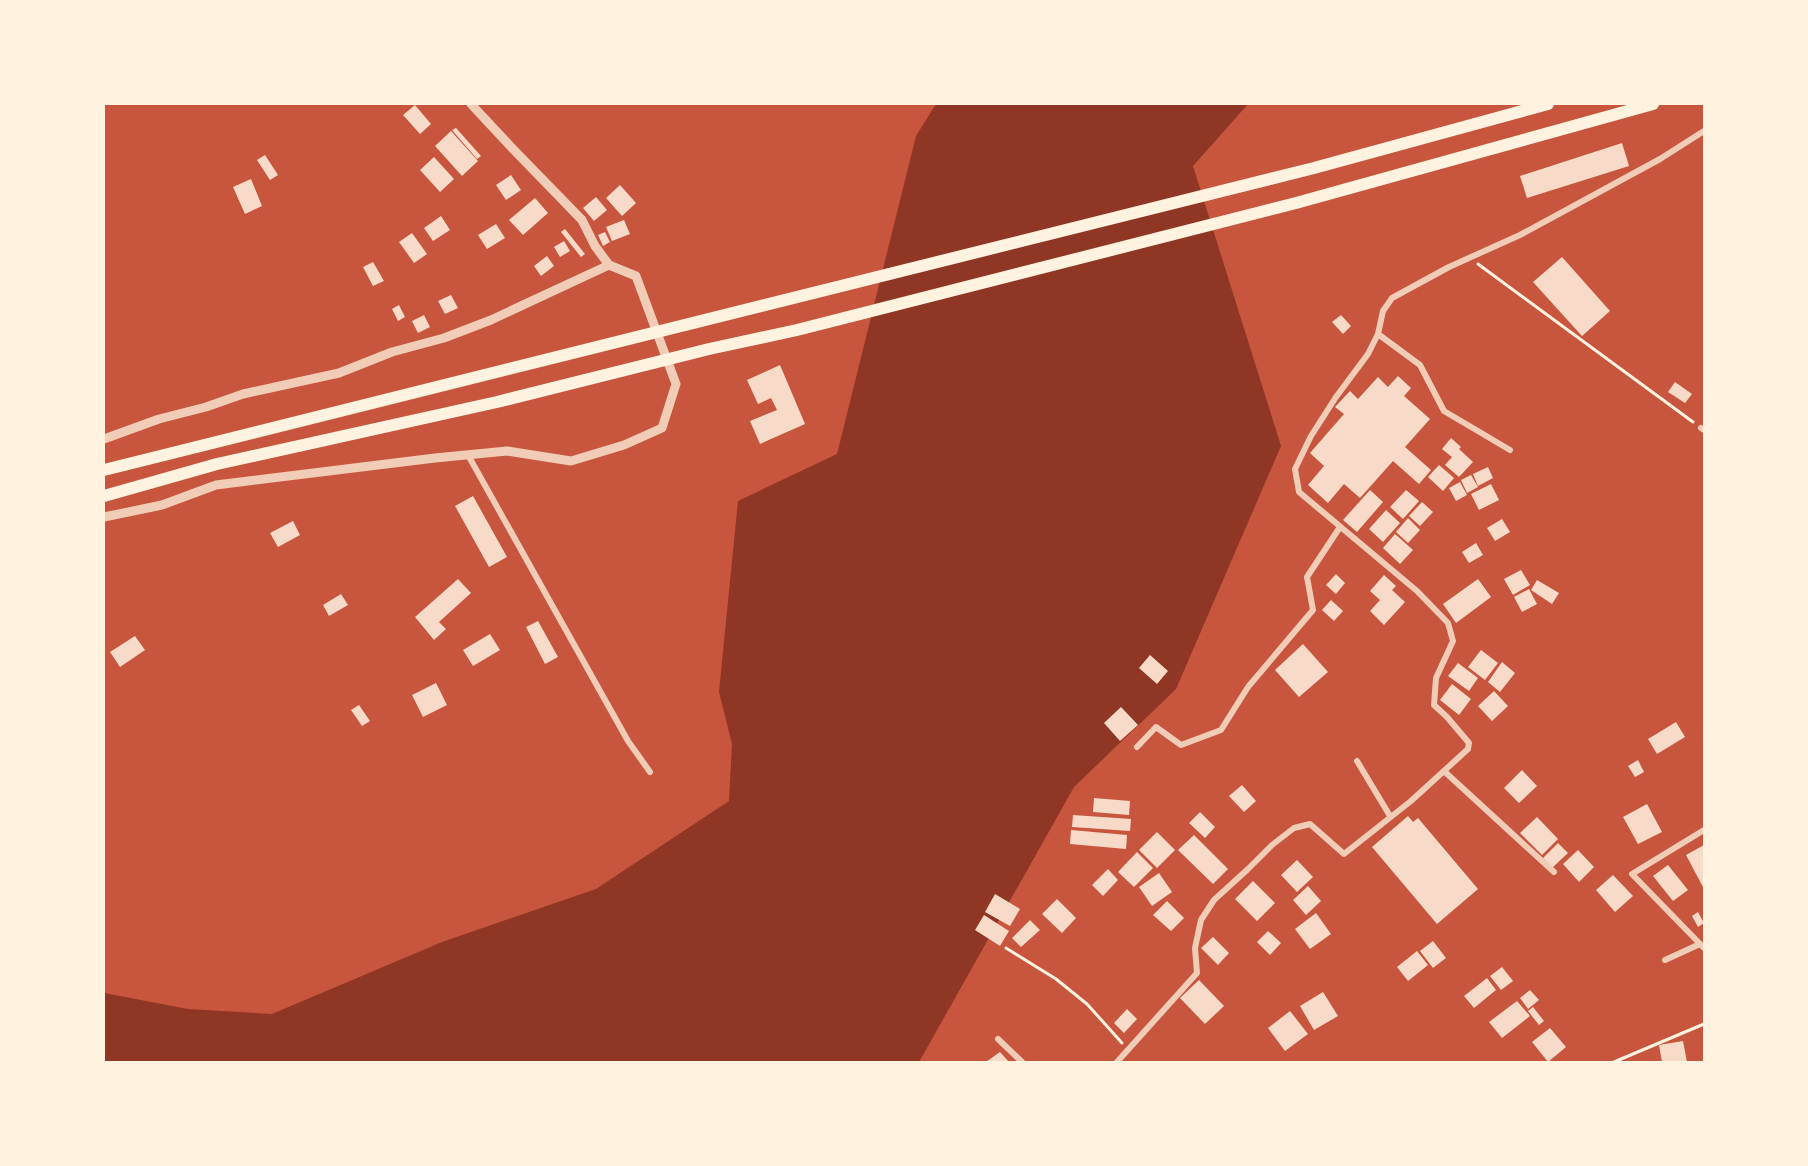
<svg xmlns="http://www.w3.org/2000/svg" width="1808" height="1166" font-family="'Asap Condensed',sans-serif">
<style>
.water{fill:#8f3625}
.building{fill:#f7dbc8}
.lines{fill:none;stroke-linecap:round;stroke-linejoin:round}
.path{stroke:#fff3e0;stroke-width:3}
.minor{stroke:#f1ccb7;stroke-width:6}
.tertiary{stroke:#f1ccb7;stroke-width:9}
.trunk{stroke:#fff3e0;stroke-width:12}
</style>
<rect width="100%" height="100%" fill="#c8553d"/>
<!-- water -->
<path class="water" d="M936,104H1248L1193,166L1281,446L1176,689L1074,787L919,1062H104V993L188,1009L272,1014L442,942L596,889L729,801L732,744L719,692L738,501L837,454L916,136Z"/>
<!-- building -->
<path class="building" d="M415,105L431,124L420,134L403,115Z
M456,128L481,156L477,159L452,130Z
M451,131L478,161L462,176L435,146Z
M1622,143L1629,166L1527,198L1520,176Z
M265,155L278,175L270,180L257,160Z
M434,157L454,179L440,192L420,170Z
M511,175L521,190L506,200L496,185Z
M251,179L262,206L245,214L233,187Z
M620,185L636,203L622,216L606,198Z
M596,197L607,210L594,221L583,208Z
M535,198L548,213L523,235L509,220Z
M441,216L450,230L433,241L424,228Z
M624,220L630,234L612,241L606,227Z
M496,224L505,238L487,249L478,235Z
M565,229L585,254L581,257L561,232Z
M605,232L610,242L603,246L598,235Z
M412,233L427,254L414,263L399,242Z
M564,241L570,251L560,257L554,247Z
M547,256L554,266L541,276L534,266Z
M1562,257L1610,311L1582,336L1533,282Z
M373,262L384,281L373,286L363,267Z
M451,295L458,308L445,314L438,301Z
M399,305L405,317L398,321L392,309Z
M424,315L430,327L418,333L412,321Z
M1341,315L1351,326L1343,334L1332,322Z
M780,365L805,424L760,444L750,421L777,410L771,398L758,404L747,380Z
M1398,376L1411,388L1404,396L1430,419L1405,447L1431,470L1419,484L1393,461L1360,498L1344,484L1328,503L1308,485L1324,466L1310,453L1344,414L1335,407L1350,391L1358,399L1378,377L1388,387Z
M1675,382L1692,394L1685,403L1668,392Z
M1451,438L1461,447L1459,449L1473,462L1459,477L1445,465L1452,457L1442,449Z
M1439,465L1454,478L1443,491L1428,477Z
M1488,467L1493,478L1478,486L1473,474Z
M1471,475L1478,487L1467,493L1461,480Z
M1460,482L1467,495L1456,501L1449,488Z
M1491,484L1499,500L1479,510L1471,494Z
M1370,490L1383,502L1357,532L1343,520Z
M1406,490L1419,501L1403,519L1390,507Z
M473,496L507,557L489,567L455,506Z
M1422,502L1433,512L1420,526L1409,516Z
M1386,510L1400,523L1383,542L1369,529Z
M1408,518L1420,530L1408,543L1396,532Z
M1502,519L1510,532L1495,541L1487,528Z
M293,521L300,535L278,547L270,533Z
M1395,534L1413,550L1400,564L1383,548Z
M1476,543L1483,555L1469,563L1462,552Z
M1521,570L1530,585L1513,595L1504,579Z
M1336,574L1345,583L1336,594L1326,585Z
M1384,575L1396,586L1392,590L1405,602L1384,625L1370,611L1380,600L1370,591Z
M458,579L471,593L439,622L446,629L434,640L415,617Z
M1478,579L1491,597L1456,623L1443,604Z
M1537,580L1559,593L1552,604L1531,590Z
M1529,589L1537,604L1522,612L1514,597Z
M341,594L348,605L329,616L323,605Z
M1331,600L1343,611L1334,621L1322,610Z
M538,621L558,657L545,664L526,627Z
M490,634L500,650L473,666L463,650Z
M135,636L145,650L120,667L110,652Z
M1303,644L1328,672L1299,697L1275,670Z
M1481,650L1498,663L1485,680L1468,667Z
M1150,655L1168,671L1157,684L1139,668Z
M1502,662L1515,673L1500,692L1488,682Z
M1458,663L1478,678L1469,691L1448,676Z
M436,683L447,705L423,717L412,695Z
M1452,684L1471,699L1459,715L1440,700Z
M1494,691L1508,706L1492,721L1478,706Z
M359,705L370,721L362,726L351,710Z
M1121,707L1138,725L1120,741L1104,723Z
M1676,722L1685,737L1657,754L1648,739Z
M1638,760L1644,772L1635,777L1628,766Z
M1522,770L1537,786L1519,803L1504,788Z
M1242,785L1256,801L1244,812L1229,796Z
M1094,798L1130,801L1129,815L1093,812Z
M1647,804L1662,832L1638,844L1623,817Z
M1200,812L1215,827L1205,838L1189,823Z
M1073,815L1131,819L1130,831L1072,827Z
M1408,816L1413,822L1418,818L1478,889L1437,924L1372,847Z
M1537,817L1558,839L1542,855L1520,833Z
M1071,830L1127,835L1126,849L1070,844Z
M1157,832L1175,850L1157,868L1139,850Z
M1194,835L1228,869L1213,884L1178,850Z
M1558,843L1568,853L1552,868L1543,858Z
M1704,845V889L1686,855Z
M1578,850L1594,867L1579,882L1563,864Z
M1137,852L1153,868L1134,887L1118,872Z
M1297,860L1313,877L1297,892L1281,875Z
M1668,865L1688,890L1673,901L1653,876Z
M1108,869L1118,880L1103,896L1092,885Z
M1159,873L1172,892L1152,906L1139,887Z
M1613,875L1633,896L1615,912L1596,890Z
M1253,881L1275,903L1257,921L1235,899Z
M1308,886L1321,901L1306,915L1293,900Z
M995,894L1020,909L1010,926L985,912Z
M1057,899L1076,918L1062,933L1042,914Z
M1167,901L1184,918L1171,931L1153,915Z
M1698,912L1704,923L1698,927L1692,916Z
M1316,913L1331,934L1310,949L1295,929Z
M984,915L1009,931L1000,946L975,930Z
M1030,920L1040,930L1021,947L1012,938Z
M1268,931L1281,943L1270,955L1257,942Z
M1213,937L1229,953L1218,965L1201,948Z
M1433,941L1446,958L1433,968L1420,951Z
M1417,951L1428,965L1408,981L1397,967Z
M1502,967L1513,981L1501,990L1490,976Z
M1487,978L1496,990L1474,1008L1464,996Z
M1199,980L1224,1006L1205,1024L1180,998Z
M1530,990L1539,1000L1528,1009L1520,998Z
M1323,992L1338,1016L1314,1030L1300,1006Z
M1517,1001L1530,1016L1502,1038L1489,1022Z
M1533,1007L1544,1021L1539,1025L1528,1011Z
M1127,1009L1137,1019L1124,1033L1114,1023Z
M1290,1011L1308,1034L1285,1051L1268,1028Z
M1550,1028L1566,1047L1548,1062L1532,1042Z
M1683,1041L1687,1062H1662L1659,1045Z
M1000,1052L1009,1062H986Z"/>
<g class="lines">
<!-- path -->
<path class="path" d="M1478,264L1693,422
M1006,948L1056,979L1087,1004L1122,1043
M1614,1062L1704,1024"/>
<!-- minor -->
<path class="minor" d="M1378,334L1420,365L1444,411L1510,450
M1701,428L1704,430
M468,455L628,741L650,772
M1137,747L1156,727L1181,745L1221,730L1248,687L1313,610L1307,577L1340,527
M1357,761L1390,816
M1445,772L1554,872
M1704,830L1632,874L1704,948
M1665,960L1700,944
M998,1039L1022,1062
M1117,1062L1197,973L1195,948L1201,920L1214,900L1248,869L1272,845L1294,828L1310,824L1344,854L1411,801L1468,749L1469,743L1447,717L1434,705L1436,678L1453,641L1448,623L1417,591L1299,492L1295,469L1311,436L1336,397L1368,354L1378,334L1383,311L1392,298L1449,267L1520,235L1660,159L1704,131"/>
<!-- tertiary -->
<path class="tertiary" d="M471,104L512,148L582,220L595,246L609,265
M104,439L159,419L206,407L243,394L339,373L392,352L444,338L491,320L609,265L636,276L676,384L662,428L624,445L571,461L507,451L435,458L216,485L162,505L104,517"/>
<!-- trunk -->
<path class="trunk" d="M104,470L1314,168L1548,104
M104,496L217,464L497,402L709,349L797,330L1296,203L1653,104"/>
</g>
<!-- border -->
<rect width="1808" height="1166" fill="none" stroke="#fff3e0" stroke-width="210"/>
</svg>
